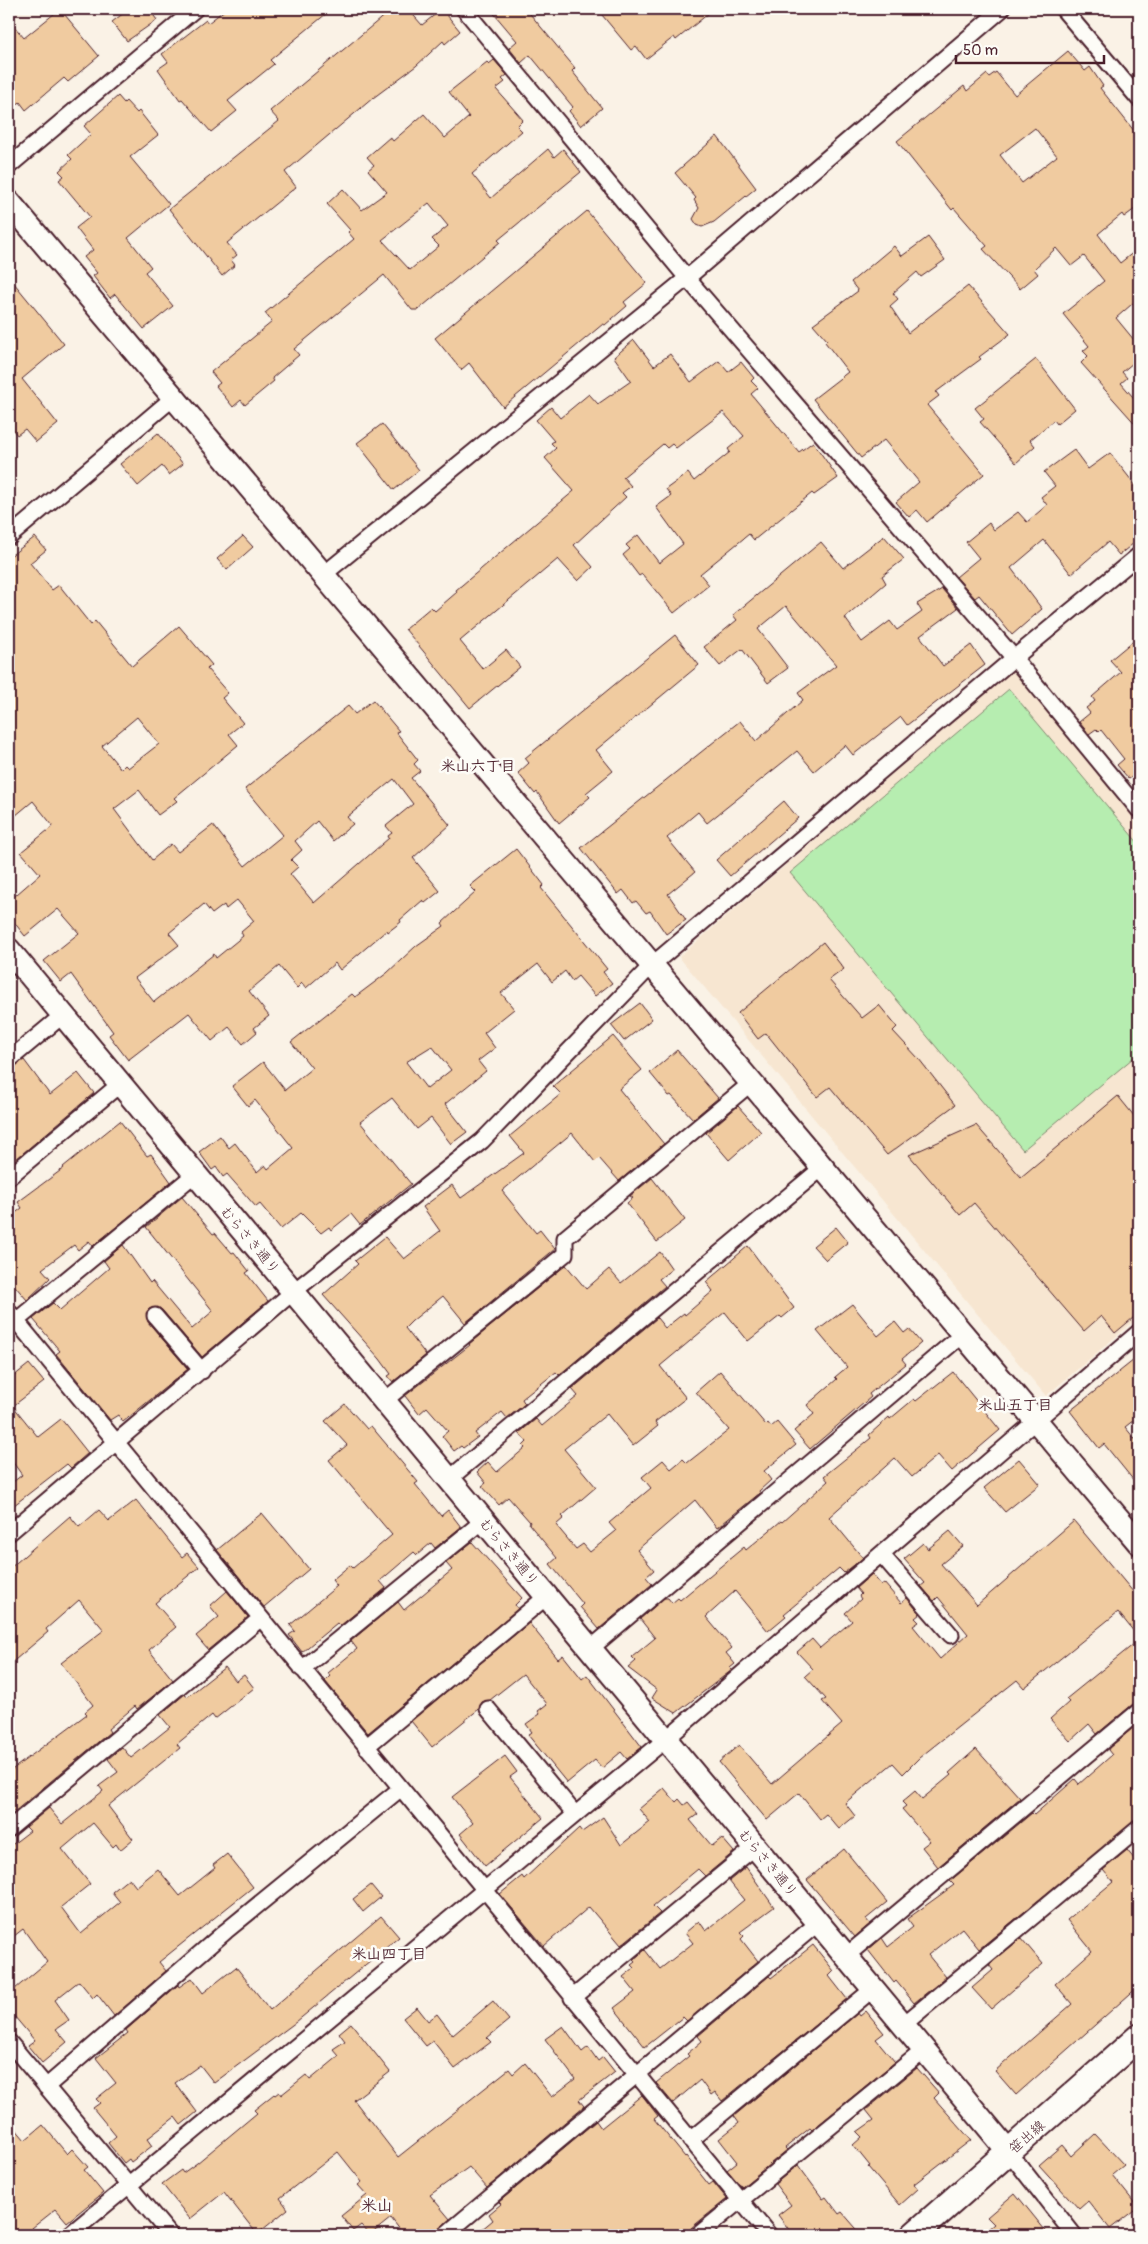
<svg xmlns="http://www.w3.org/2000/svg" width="1148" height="2244" font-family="Pangolin,'Klee One',sans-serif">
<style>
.built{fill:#f7e6d1}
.green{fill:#b6edb0;stroke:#80866e}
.building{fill:#f0cba0;stroke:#4a1f2b;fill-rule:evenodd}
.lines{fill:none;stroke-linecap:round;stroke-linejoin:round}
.street-casing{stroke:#4a1f2b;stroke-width:19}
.secondary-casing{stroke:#4a1f2b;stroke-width:26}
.primary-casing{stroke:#4a1f2b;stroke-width:29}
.street{stroke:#fdfcf7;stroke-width:15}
.secondary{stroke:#fdfcf7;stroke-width:22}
.primary{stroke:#fdfcf7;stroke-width:25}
.labels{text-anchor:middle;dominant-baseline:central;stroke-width:5;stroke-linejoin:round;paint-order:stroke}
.street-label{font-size:14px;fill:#4a1f2b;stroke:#fdfcf7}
.neighbourhood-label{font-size:15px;font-weight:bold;fill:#4a1f2b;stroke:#fdfcf7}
.quarter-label{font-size:16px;font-weight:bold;fill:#4a1f2b;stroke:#fdfcf7}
</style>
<rect width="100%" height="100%" fill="#faf2e6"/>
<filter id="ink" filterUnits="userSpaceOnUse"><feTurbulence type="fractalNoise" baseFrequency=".02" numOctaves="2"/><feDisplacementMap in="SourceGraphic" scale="10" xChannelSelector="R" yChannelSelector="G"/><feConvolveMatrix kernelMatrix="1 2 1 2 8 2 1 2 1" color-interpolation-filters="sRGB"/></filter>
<g filter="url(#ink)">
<!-- built -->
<path class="built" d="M1013,670L1139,823V1317L1046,1396L679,957Z"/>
<!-- green -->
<path class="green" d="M1009,689L1139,844V1053L1023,1150L790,873Z"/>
<!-- building -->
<path class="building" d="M60,9L99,56L68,82L64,78L26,110L20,102L9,111V20L24,38Z
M129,9H149L157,20L127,41L112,22Z
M226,9H332L270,60L274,64L228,101L237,111L211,132L182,99L180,100L158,69L168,62L162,54L206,20L208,23Z
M392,9H408L422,25L442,9L460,31L445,44L443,41L416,66L373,98L285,172L296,187L227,243L237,255L231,260L235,265L222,276L169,209L279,121L270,111Z
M490,9H526L575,68L572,71L602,108L581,126L569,111L573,107L530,55L521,63L509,48L517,41Z
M597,9H714L676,40L674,37L646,59L636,46L631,50Z
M1068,51L1085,71L1090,67L1103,86L1100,88L1139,137V206L1124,217L1122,214L1098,234L1120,263L1139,248V298L1116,318L1139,346V358L1122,372L1127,378L1121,383L1139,404V428L1081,363L1088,356L1083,351L1089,346L1063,314L1104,281L1084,256L1071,266L1056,248L1034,269L1038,274L1020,289L983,249L987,246L954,208L952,210L897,141L964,86L967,91L987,74L989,77L996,72L1015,95ZM1035,128L1057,156L1022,183L1000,155Z
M494,60L507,75L502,79L505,82L496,89L523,120L517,126L522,131L472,174L491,198L548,149L554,157L563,149L581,172L498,240L500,242L418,310H412L384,275L294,349L299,355L272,378L274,381L245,405L241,400L233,407L216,386L220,383L211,372L272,322L265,313L354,239L348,232L350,230L327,204L343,189L362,210L387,192L368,170L374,165L367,157L390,137L393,141L424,114L445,138L469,117L449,92L487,62L489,64ZM429,203L448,226L432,239L439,246L410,270L382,240Z
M118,96L124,103L126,101L137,113L139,111L158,135L130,157L169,204L128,238L151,267L145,272L173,306L144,329L115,294L110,298L93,276L97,273L84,257L93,250L76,228L90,217L59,180L64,176L59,171L72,159L68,155L91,134L84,126Z
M717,136L756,188L714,222L702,227L697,225L693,219L699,208L694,200L696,198L675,173Z
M587,211L647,283L624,302L627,306L605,325L603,324L503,407L469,363L461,370L435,338Z
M928,237L945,260L921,277L917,272L893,293L898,299L890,306L908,333L968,286L1010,334L979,357L981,359L936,392L939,396L927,405L984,474L927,522L917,510L909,517L896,502L919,482L884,440L861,458L813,399L848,372L825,342L827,340L813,324L858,291L851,282L894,246L902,256Z
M9,277L64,344L22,379L58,424L36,442L25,429L17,435L9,425Z
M634,340L654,366L670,354L691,382L719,361L728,372L741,362L754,378L751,381L758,388L751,394L799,452L813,442L838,478L814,495L812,493L754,540L749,534L700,574L709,585L674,613L642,574L639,576L623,555L630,549L626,545L638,535L659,563L683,544L656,507L671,496L666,489L688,473L694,481L730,452L728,449L744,436L723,412L676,448L672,444L667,448L663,444L623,477L631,486L622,493L626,497L574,545L593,567L578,581L558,559L460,641L483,669L506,650L520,667L470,708L405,629L431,607L435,611L457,592L456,590L574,491L545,458L556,448L551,443L554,441L536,420L551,407L560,418L589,394L598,404L631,381L614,357Z
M1036,359L1075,409L1057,424L1054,420L1030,440L1035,446L1016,463L980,422L984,419L975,408Z
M382,424L419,470L394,490L357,443Z
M158,433L183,464L169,475L162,466L138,486L120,464Z
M1074,450L1088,469L1110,453L1139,490V539L1119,555L1108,542L1071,574L1044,540L1011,568L1042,609L1012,635L979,595L975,598L956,577L979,558L966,542L989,523L994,530L1018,512L1027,522L1047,505L1041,497L1055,486L1044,472Z
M243,536L253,547L227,570L217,559Z
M884,536L904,559L882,576L886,583L845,618L862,642L890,621L897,630L922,612L917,604L942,589L958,608L920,636L943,666L971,645L985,665L907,725L901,717L853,755L845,745L814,771L797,751L707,823L698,812L667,838L695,872L668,894L686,920L666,934L650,911L646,913L636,901L633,903L623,890L618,894L581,848L740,721L756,741L803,700L798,693L836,665L786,606L758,629L788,668L768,683L742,649L720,666L704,647L737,620L733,615L821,542L843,568Z
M35,537L46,550L30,563L52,590L59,585L91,625L95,621L132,666L179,626L212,665L207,669L228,693L222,698L243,723L229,734L238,745L174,798L177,801L158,815L139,790L114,809L152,860L171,844L178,852L213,825L245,866L283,835L245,789L348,706L355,714L373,700L399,731L396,732L418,760L414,764L420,771L411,778L450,825L413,858L440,891L425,903L423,900L400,920L401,922L388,932L387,930L340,970L335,963L306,988L302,983L297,988L279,966L249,991L269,1016L254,1028L257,1032L243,1044L229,1027L212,1041L189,1013L128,1060L109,1035L113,1032L71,974L61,982L44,961L79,933L58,909L25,936L9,916V901L40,874L21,852L53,826L33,801L9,821V557ZM137,717L159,744L128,768L125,765L121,769L102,746ZM394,779L413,804L386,826L392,833L388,836L389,838L314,903L290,874L298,867L291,860L302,850L295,841L317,821L333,841L353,824L347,817ZM237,900L254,921L241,932L243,936L216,958L214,954L154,1002L135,978L179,945L169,933L204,904L212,914L224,905L226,909Z
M675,635L699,665L596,750L613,771L586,793L590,797L559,823L537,792L535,794L518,773L529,763L525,758Z
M1139,636V779L1136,774L1129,779L1117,765L1124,759L1101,730L1099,732L1096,729L1089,734L1079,722L1090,713L1086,708L1095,701L1092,697L1121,672L1110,660Z
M784,801L798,818L730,876L716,860Z
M516,849L544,885L541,888L607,969L603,972L612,983L595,996L578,976L572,981L565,971L552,982L538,964L501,993L514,1009L484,1033L495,1048L478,1061L486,1071L445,1104L467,1132L451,1144L431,1118L417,1129L392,1098L360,1122L411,1184L360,1225L351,1214L331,1230L329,1227L321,1233L301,1213L281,1229L260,1204L256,1207L227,1174L223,1177L216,1167L212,1170L199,1152L220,1136L229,1148L235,1143L257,1172L265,1165L268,1169L293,1148L255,1100L248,1106L232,1086L263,1062L285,1090L312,1068L291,1042L352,994L355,997L387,973L416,946L444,926L442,923L476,892L470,886ZM432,1046L451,1070L427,1089L406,1062Z
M823,942L844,969L829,980L862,1018L879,1005L897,1027L893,1031L919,1059L955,1105L887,1155L830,1087L817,1097L766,1033L758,1039L738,1013Z
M640,1003L652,1019L624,1041L611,1025Z
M613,1036L642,1070L619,1089L664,1144L619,1181L599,1158L595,1162L572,1133L502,1191L536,1233L540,1230L555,1249L465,1323L443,1296L412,1321L405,1328L426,1355L393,1382L388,1376L391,1374L380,1359L323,1295L358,1264L355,1261L385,1237L404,1259L440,1231L423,1207L452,1185L461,1198L524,1153L510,1136L561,1094L553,1086Z
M677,1050L718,1098L693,1119L671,1095L669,1096L650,1073Z
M24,1060L50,1095L78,1073L94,1093L9,1165V1069Z
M1118,1096L1139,1122V1313L1115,1333L1101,1316L1084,1331L974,1203L960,1215L909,1155L976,1125L1021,1177Z
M738,1106L761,1132L729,1160L706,1133Z
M120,1121L147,1156L151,1154L171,1182L93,1246L89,1241L78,1250L74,1245L42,1269L50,1278L27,1300L9,1279V1218L22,1208L18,1202L64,1168L63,1167Z
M652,1178L685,1220L657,1242L627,1203L633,1198L630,1196Z
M182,1197L213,1234L215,1233L232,1253L234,1252L249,1271L246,1273L268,1301L202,1357L162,1310L158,1307L149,1309L146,1313L148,1322L188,1369L123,1422L118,1415L110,1420L56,1354L60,1351L33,1319L53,1303L60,1310L109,1268L104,1261L123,1245L150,1283L152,1281L192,1329L213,1311L146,1227Z
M836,1227L848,1242L826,1260L813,1246Z
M748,1246L794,1308L782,1318L780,1316L748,1341L725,1312L660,1366L686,1398L655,1422L658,1426L633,1446L607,1414L564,1449L596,1487L562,1516L564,1518L556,1525L576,1549L583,1544L590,1552L616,1531L609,1523L651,1488L642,1477L663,1460L671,1469L683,1459L687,1463L729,1430L696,1392L720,1371L766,1425L768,1423L771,1427L777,1422L796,1445L764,1471L771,1480L759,1491L760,1493L717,1528L695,1500L637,1550L654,1570L646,1577L652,1584L599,1629L580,1607L583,1604L550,1564L557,1558L529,1524L530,1522L508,1497L499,1505L482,1486L486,1483L477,1472L488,1462L497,1472L525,1448L523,1446L527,1442L519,1433L536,1419L542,1426L578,1396L572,1389L657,1318L665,1328L684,1313L685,1315L713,1291L706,1282Z
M660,1252L672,1269L659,1279L665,1286L559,1375L556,1372L522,1399L525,1404L507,1418L502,1412L475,1433L478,1437L463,1448L461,1446L454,1451L442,1436L448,1431L427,1407L419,1414L405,1396L470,1345L469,1344L566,1265L586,1289L609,1269L621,1283Z
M852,1304L878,1336L895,1322L904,1333L909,1329L921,1343L902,1359L906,1364L869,1394L871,1397L810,1449L794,1431L814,1414L807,1405L837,1379L835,1377L847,1367L817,1331Z
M1139,1356V1416L1125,1427L1139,1444V1487L1104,1444L1099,1448L1070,1411Z
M29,1364L44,1382L13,1406L38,1437L61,1419L88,1453L71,1468L67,1464L9,1509V1485L22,1475L9,1457V1380Z
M953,1372L1000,1430L952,1471L938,1455L912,1477L895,1458L829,1517L863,1558L844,1573L839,1568L784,1614L786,1616L768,1631L735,1591L706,1617L732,1648L726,1653L735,1664L730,1668L732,1670L676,1713L652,1698L657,1690L628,1668L636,1661L632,1657L655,1638L640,1619L664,1598H668L672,1603L678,1598L680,1600L744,1547L746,1550L781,1521L782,1522L828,1481L824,1476L871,1438L869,1435L889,1417L890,1419L914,1399L916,1401Z
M345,1404L367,1429L371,1426L418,1482L415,1484L441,1516L448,1510L461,1527L435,1548L431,1543L417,1555L414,1552L380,1581L386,1588L340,1626L337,1623L302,1652L289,1635L295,1631L290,1625L337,1586L332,1580L350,1565L353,1568L392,1535L329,1460L347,1445L325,1421Z
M1019,1459L1040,1484L1005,1512L984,1488Z
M136,1500L182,1557L187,1553L199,1567L155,1603L176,1627L149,1650L173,1680L137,1709L135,1706L108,1729L110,1732L14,1812L9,1806V1772L87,1714L85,1712L93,1705L61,1663L104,1630L79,1600L46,1629L48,1632L9,1665V1569L70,1516L79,1527L99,1510L109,1521Z
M262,1513L309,1569L264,1607L217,1550Z
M1074,1521L1139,1599V1638L1118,1612L1024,1688L1017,1680L919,1758L903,1774L893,1763L845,1803L855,1816L839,1829L826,1814L820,1819L799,1793L767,1820L719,1762L739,1745L772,1784L842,1724L822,1701L826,1699L805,1676L813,1669L797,1652L812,1639L820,1648L852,1621L845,1613L861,1599L859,1596L861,1594L856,1588L872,1574L881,1585L884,1583L901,1603L907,1598L920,1614L915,1618L919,1622L913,1626L940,1659L968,1634L938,1597L934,1601L921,1586L925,1583L904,1559L923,1543L928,1549L950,1531L963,1546L941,1564L977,1605Z
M472,1542L522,1598L515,1605L518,1609L368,1733L325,1681L330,1676L328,1673L357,1649L351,1641L398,1602L404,1610L452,1570L446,1563Z
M227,1591L248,1617L208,1650L196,1636L219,1617L210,1606Z
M529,1623L558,1659L563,1655L582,1679L587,1675L642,1747L627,1759L621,1752L602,1768L595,1760L567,1783L528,1735L532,1732L526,1724L540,1714L538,1711L547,1704L523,1674L490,1700L482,1702L479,1709L432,1747L411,1721Z
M1139,1640V1702L1133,1704L1097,1734L1089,1724L1070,1741L1050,1719L1069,1702L1066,1699Z
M225,1667L236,1681L244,1675L254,1688L215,1719L212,1715L177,1744L180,1748L108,1806L133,1839L120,1850L116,1844L113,1847L93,1823L62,1849L90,1884L61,1907L81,1934L120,1902L112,1892L129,1878L136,1887L158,1869L180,1896L215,1868L213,1865L227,1854L253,1887L159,1962L166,1971L114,2016L97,1994L93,1998L79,1981L55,2000L69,2020L56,2029L67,2042L42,2063L28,2046L35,2041L9,2010V1994L47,1962L23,1929L9,1940V1847L30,1831L26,1827L49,1808L62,1824L103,1791L99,1786L118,1772L108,1759L122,1747L131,1758L170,1727L160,1715L185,1694L187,1697Z
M1139,1723V1818L979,1949L962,1928L928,1955L946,1977L914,2003L896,1981L894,1983L868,1950L882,1938L888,1947L913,1927L907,1919L954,1885L950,1881L1032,1813L1034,1815L1075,1779L1079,1784L1112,1755L1108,1750L1109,1748Z
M976,1749L1020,1798L938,1867L922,1847L930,1841L902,1809L906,1806L902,1802L915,1791L922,1799L951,1775L949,1773Z
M505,1756L517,1772L510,1777L543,1818L485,1866L460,1834L473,1823L452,1797Z
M664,1788L676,1802L679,1799L684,1805L688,1802L698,1814L690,1820L712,1846L722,1838L734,1852L705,1876L698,1869L653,1906L660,1913L621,1945L589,1907L544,1946L500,1894L522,1876L524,1879L579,1828L582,1832L603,1817L621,1845L650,1822L639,1809Z
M844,1849L887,1902L866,1919L870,1924L855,1937L807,1880Z
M1127,1850L1139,1865V1986L1016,2095L995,2071L1072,2004L1055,1984L1092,1951L1067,1920L1113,1882L1103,1870Z
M746,1867L774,1907L740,1932L744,1936L741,1939L758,1961L687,2021L683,2017L645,2047L614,2008L635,1992L623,1977L634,1968L631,1965L635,1962L633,1960L645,1950L660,1969L693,1943L685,1933L699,1921L706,1931L744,1900L729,1881Z
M371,1885L381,1897L363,1912L353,1899Z
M381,1916L399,1937L296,2022L214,2083L200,2065L175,2083L197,2112L181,2125L175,2117L147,2139L152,2146L131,2162L129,2159L124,2163L108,2143L116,2136L93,2108L100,2103L96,2099L116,2083L96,2058L128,2033L126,2030L178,1985L179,1987L192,1978L203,1993L236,1967L270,2010Z
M1021,1938L1043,1964L991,2009L972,1988L993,1970L989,1965Z
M813,1945L834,1971L829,1976L847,1999L722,2101L715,2092L711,2095L700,2080L673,2103L656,2083L689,2056L687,2054L702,2041L698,2036L769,1976L771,1978Z
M493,2001L509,2020L487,2038L491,2042L455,2069L433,2041L426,2046L403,2018L417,2007L428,2021L437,2014L453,2035Z
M866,2011L884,2033L876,2039L895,2062L812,2130L810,2128L785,2148L787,2150L742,2187L727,2170L737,2162L719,2139L739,2123L734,2116L858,2013L860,2016Z
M351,2023L390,2072L354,2100L398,2157L509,2069L513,2074L525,2063L552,2097L575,2079L545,2039L563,2026L582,2052L588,2047L598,2061L603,2057L615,2072L579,2100L584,2106L487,2188L469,2167L430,2195L450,2219L432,2235H404L391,2218L370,2235L361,2225L353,2231L341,2216L367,2195L358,2185L362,2182L338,2152L280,2198L288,2209L257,2234L224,2192L190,2219L162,2184L181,2170L183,2173L197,2163L257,2113L254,2110L274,2094L275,2095L279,2092L281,2095L306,2075L310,2080L339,2056L333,2049L345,2041L339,2033Z
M917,2068L939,2093L934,2098L971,2140L914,2184L918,2189L900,2205L868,2167L870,2166L853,2145L862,2137L857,2132L874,2120L866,2110Z
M642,2095L658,2116L654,2119L685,2157L686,2156L709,2185L713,2182L727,2199L691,2228L689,2235H475L493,2220L489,2214L501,2204L499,2202L596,2121L601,2128Z
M9,2121L25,2140L43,2125L67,2154L72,2149L88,2167L84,2170L103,2193L67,2222L56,2209L32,2228L38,2235H14L9,2228Z
M1095,2134L1124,2165L1112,2175L1138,2207L1110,2229L1088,2201L1079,2209L1039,2165L1062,2145L1071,2156Z
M798,2165L823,2199L826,2197L839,2214L842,2212L862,2235H793L778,2215L791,2205L775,2184Z
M1015,2193L1049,2235H981L994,2224L987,2217Z"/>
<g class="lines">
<!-- street casing -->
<g class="street-casing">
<path id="street" d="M464,9L687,278L1014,658L1139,810
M1063,9L1139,99
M9,166L195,9
M9,537L173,398
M323,575L687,278L1002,9
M9,1060L63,1015
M9,1177L120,1084
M9,1312L769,2235
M155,1316L202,1371
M16,1321L195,1174
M384,1401L565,1254V1238L751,1083
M449,1479L822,1168
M9,1533L293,1292L482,1141L652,965L1014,658L1139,555
M882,1555L951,1635
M590,1649L963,1334
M302,1669L483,1521
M488,1709L575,1814
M366,1747L546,1597
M9,1829L261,1618
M846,1956L1139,1711
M572,1998L755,1847
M903,2025L1139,1828
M9,2042L170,2235
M46,2087L226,1931L400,1789
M690,2140L873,1989
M1009,2152L1074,2235
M69,2235L665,1740L1139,1332
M445,2235L818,1923
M698,2235L924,2050"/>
</g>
<!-- secondary casing -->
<g class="secondary-casing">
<path id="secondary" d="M9,202L1139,1543
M9,950L1009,2152"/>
</g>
<!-- primary casing -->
<g class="primary-casing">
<path id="primary" d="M914,2235L1139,2037"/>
</g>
<!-- street -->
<use href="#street" class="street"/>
<!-- secondary -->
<use href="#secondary" class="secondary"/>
<!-- primary -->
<use href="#primary" class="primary"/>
</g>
</g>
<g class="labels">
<!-- street labels -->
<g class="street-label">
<text transform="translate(250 1240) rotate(50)">むらさき通り</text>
<text transform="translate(509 1552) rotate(50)">むらさき通り</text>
<text transform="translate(768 1863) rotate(50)">むらさき通り</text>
<text transform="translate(1027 2137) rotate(-41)">笹出線</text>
</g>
<!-- neighbourhood labels -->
<g class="neighbourhood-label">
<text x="478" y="766">米山六丁目</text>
<text x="1015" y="1405">米山五丁目</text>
<text x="389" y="1954">米山四丁目</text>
</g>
<!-- quarter labels -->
<g class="quarter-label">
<text x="377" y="2206">米山</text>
</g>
</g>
<!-- margin -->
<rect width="1148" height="2244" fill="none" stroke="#fdfcf7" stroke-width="30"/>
<rect x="15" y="15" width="1118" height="2214" fill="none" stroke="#4a1f2b" stroke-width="2" filter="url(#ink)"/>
<!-- scale -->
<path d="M956 55v8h148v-8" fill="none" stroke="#4a1f2b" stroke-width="2.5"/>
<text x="963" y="55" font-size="15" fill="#4a1f2b" stroke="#fdfcf7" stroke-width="4" paint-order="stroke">50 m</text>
</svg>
